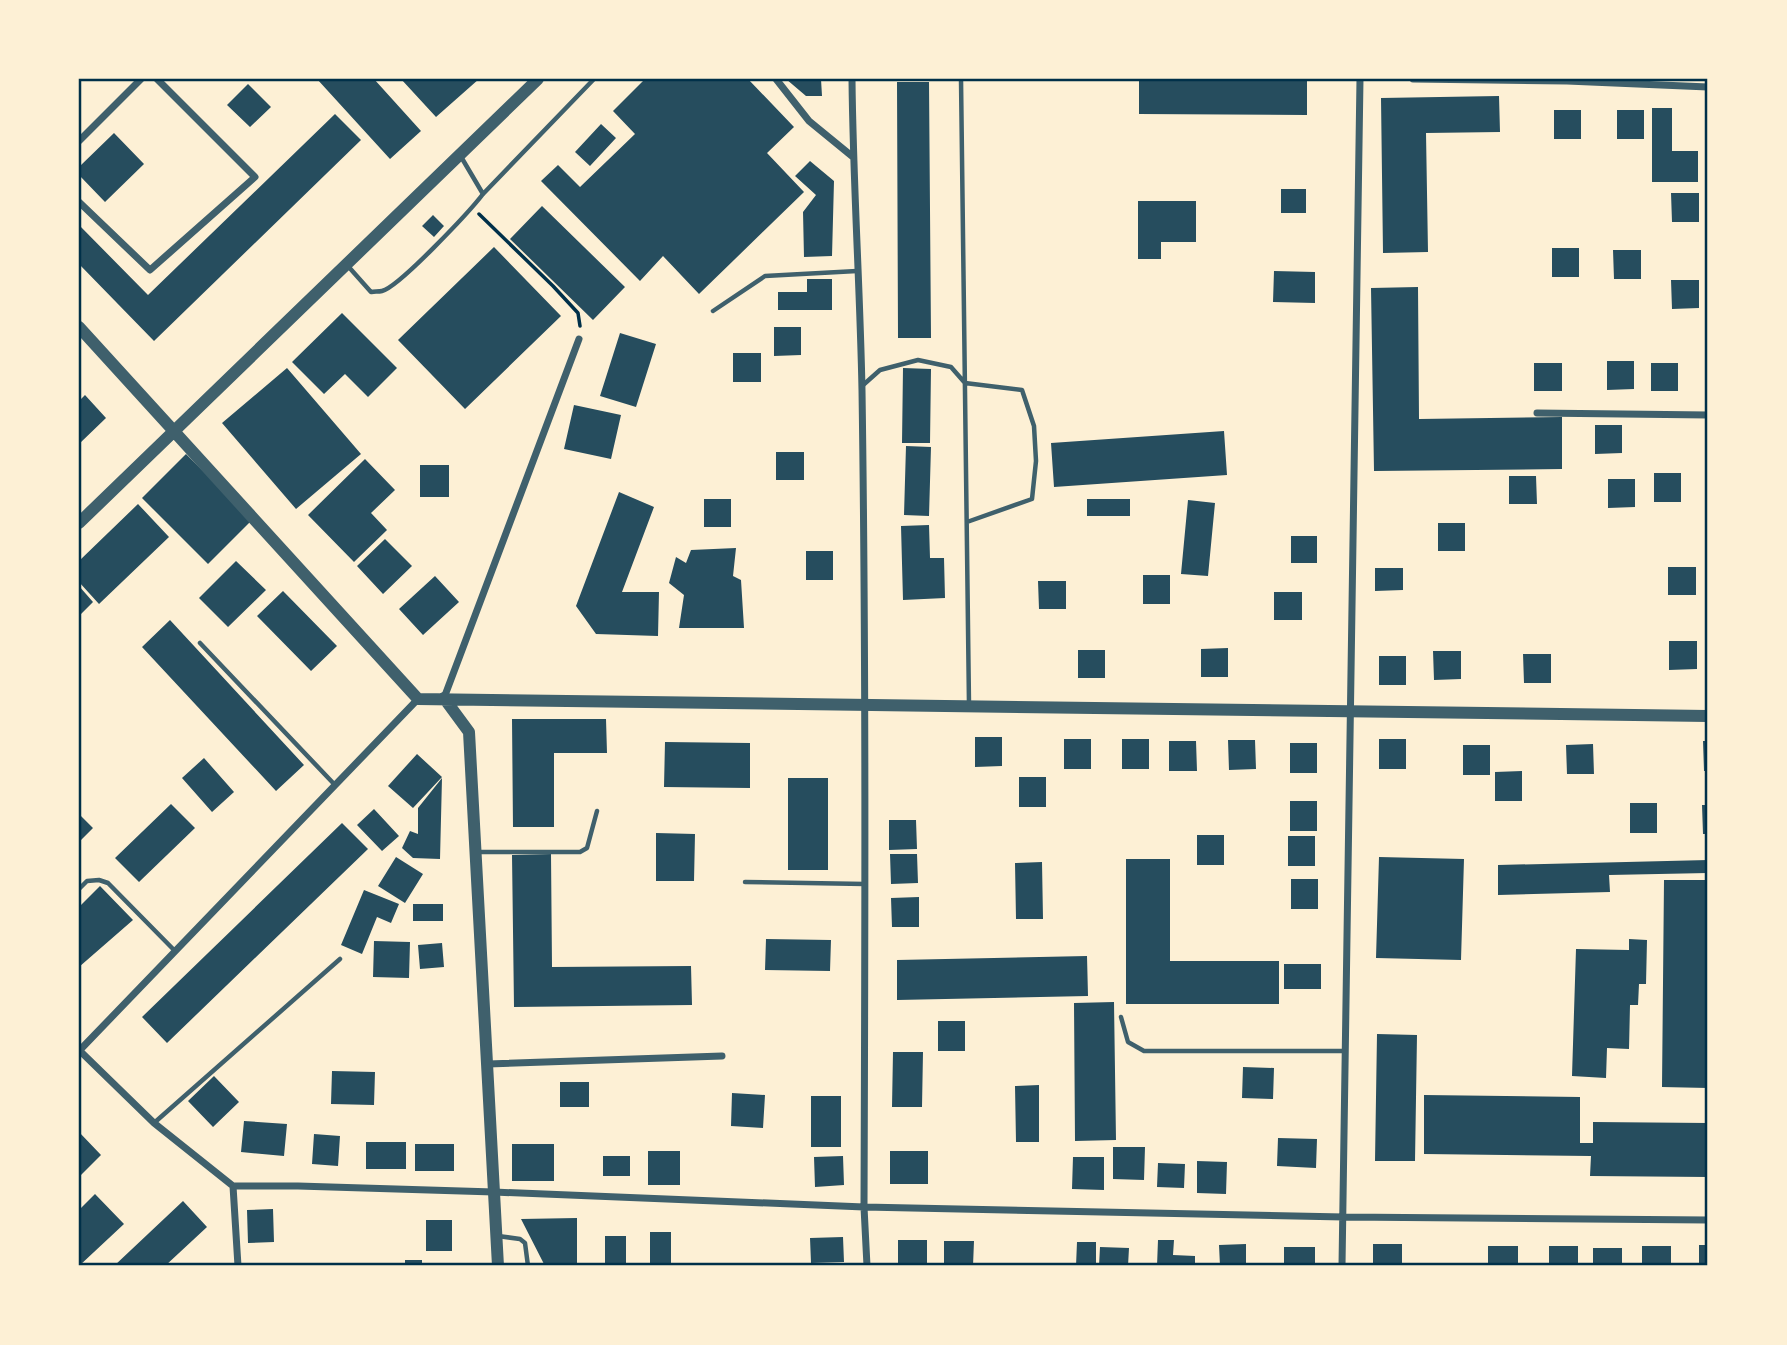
<svg xmlns="http://www.w3.org/2000/svg" width="1787" height="1345" font-family="Montserrat,sans-serif">
<style>
.building{fill:#264d5e}
.lines{fill:none;stroke-linecap:round;stroke-linejoin:round}
.path{stroke:#003049;stroke-width:3.5}
.service{stroke:#3f606c;stroke-width:4.5}
.minor{stroke:#3f606c;stroke-width:7}
.tertiary{stroke:#3f606c;stroke-width:12}
.neatline{fill:none;stroke:#003049;stroke-width:2.5}
</style>
<rect width="100%" height="100%" fill="#fdf0d5"/>
<!-- building -->
<path class="building" d="M317,79H374L421,131L390,159Z
M401,79H479L436,117Z
M645,79H748L794,127L767,153L804,192L699,294L663,256L640,281L541,181L558,165L580,187L635,134L613,111Z
M786,79H821L822,96H806Z
M1139,79H1307V115L1139,114Z
M897,82H929L931,338H898Z
M248,84L271,107L250,127L227,105Z
M1499,96L1500,132L1426,133L1428,252L1383,253L1381,98Z
M1652,108H1672V151H1698V182H1652Z
M1554,110H1581V139H1554Z
M1617,110H1644V139H1617Z
M335,114L361,140L154,341L79,264V225L148,295Z
M601,124L616,138L590,166L575,152Z
M114,133L144,164L105,202L79,175V167Z
M810,161L834,181L832,256L804,257L803,212L816,195L795,176Z
M1281,189H1306V213H1281Z
M1671,193H1699V222H1672Z
M1138,201H1196V242H1161V259H1138Z
M542,206L625,287L593,320L510,239Z
M433,215L444,226L434,237L422,226Z
M494,247L561,316L465,409L398,340Z
M1552,248H1579V277H1552Z
M1613,250H1641V279H1614Z
M1274,271L1315,272V303L1273,302Z
M807,279H832V310H778V292H807Z
M1671,280H1699V308L1672,309Z
M1418,287L1419,419L1562,417V469L1374,471L1371,288Z
M342,313L397,368L368,397L345,374L324,394L292,362Z
M774,327H801V355L774,356Z
M620,333L656,344L636,407L600,396Z
M733,353H761V382H733Z
M1607,361H1634V389L1607,390Z
M1534,363H1562V391H1534Z
M1651,363H1678V391H1651Z
M287,368L361,454L296,509L222,423Z
M903,368L931,369L930,443H902Z
M85,395L106,418L79,444V401Z
M574,405L621,415L611,459L564,449Z
M1595,425H1622V453L1595,454Z
M1224,431L1227,475L1054,487L1051,443Z
M906,446L931,447L929,516L904,515Z
M776,452H804V480H776Z
M186,454L252,520L208,564L142,498Z
M365,459L395,490L371,513L387,530L354,562L308,515Z
M420,465H449V497H420Z
M1654,473H1681V502H1654Z
M1509,476H1536L1537,504H1509Z
M1608,479H1635V507L1608,508Z
M619,492L654,507L622,592H659L658,636L596,634L576,606Z
M704,499H731V527H704Z
M1087,499H1130V516H1087Z
M1188,500L1215,503L1208,576L1181,574Z
M138,504L169,537L99,604L79,582V561Z
M1438,523H1465V551H1438Z
M929,525L930,558H944L945,598L903,600L901,526Z
M1291,536H1317V563H1291Z
M385,539L412,566L383,594L357,566Z
M736,548L733,576L741,580L744,628H679L684,595L669,583L676,557L686,563L691,550Z
M806,551H833V580H806Z
M236,561L266,590L228,627L199,598Z
M1668,567H1696V595H1668Z
M1375,568H1403V590L1375,591Z
M1143,575H1170V604H1143Z
M435,576L459,602L423,635L399,609Z
M1038,581H1066V609H1039Z
M79,586L93,602L79,616Z
M283,591L337,646L311,671L257,616Z
M1274,592H1302V620H1274Z
M170,620L304,765L276,791L142,647Z
M1669,641H1697V669L1669,670Z
M1228,648V677H1201V649Z
M1078,650H1105V678H1078Z
M1433,651H1461V679L1434,680Z
M1523,654H1551V683H1524Z
M1379,656H1406V685H1379Z
M512,719H606L607,753H554V827H513Z
M975,737H1002V766L975,767Z
M1064,739H1091V769H1064Z
M1122,739H1149V769H1122Z
M1379,739H1406V769H1379Z
M1228,740H1255L1256,769L1229,770Z
M1169,741H1196L1197,771H1169Z
M1703,741H1708V771H1704Z
M665,742L750,743V788L664,787Z
M1290,743H1317V773H1290Z
M1593,744L1594,774H1567L1566,745Z
M1463,745H1490V775H1463Z
M417,754L442,777L413,808L388,786Z
M204,758L234,792L212,812L182,778Z
M1522,771V801H1495V772Z
M1019,777H1046V807H1019Z
M442,778L440,859L413,858L402,848L410,831L418,834V808Z
M788,778H828V870H788Z
M1290,801H1317V831H1290Z
M1630,803H1657V833H1630Z
M171,804L195,828L139,882L115,858Z
M1702,805H1708V834H1703Z
M374,809L399,836L382,851L357,825Z
M79,814L93,828L79,842Z
M889,820H916L917,849L889,850Z
M342,823L368,849L167,1043L142,1017Z
M656,833L695,834L694,881H656Z
M1197,835H1224V865H1197Z
M1288,836H1315V866H1288Z
M551,854L552,967L691,966L692,1005L514,1007L512,855Z
M890,854H917L918,883L891,884Z
M396,857L423,874L405,903L378,886Z
M1379,857L1464,859L1461,960L1376,958Z
M1126,859H1170V961H1279V1004H1126Z
M1708,860V873L1609,875L1610,892L1498,895V865Z
M1042,862L1043,919H1016L1015,863Z
M1291,879H1318V909H1291Z
M1664,880H1708V1088L1662,1087Z
M100,886L133,920L79,967V907Z
M364,890L399,904L391,923L377,917L362,954L341,945Z
M919,897V927H892L891,898Z
M413,904H443V921H413Z
M766,939L831,940L830,971L765,970Z
M1629,939L1647,940L1646,984H1639L1638,1005H1630L1629,1049L1607,1048L1606,1078L1572,1076L1576,949L1629,950Z
M374,941L410,942L409,978L373,977Z
M442,943L444,967L420,969L418,945Z
M1087,956L1088,996L897,1000V960Z
M1284,964H1321V989H1284Z
M1114,1002L1116,1140L1075,1141L1074,1003Z
M938,1021H965V1051H938Z
M1377,1034L1417,1035L1415,1161H1375Z
M893,1052H923L922,1107H892Z
M1243,1067L1274,1068L1273,1099L1242,1098Z
M332,1071L375,1072L374,1105L331,1104Z
M214,1076L239,1102L213,1127L188,1101Z
M560,1082H589V1107H560Z
M1039,1085V1142H1016L1015,1086Z
M732,1093L765,1095L763,1128L731,1126Z
M1424,1095L1580,1097V1143H1593V1122L1708,1123V1177L1590,1176L1591,1156L1424,1154Z
M811,1096H841V1147H811Z
M244,1121L287,1124L284,1156L241,1152Z
M79,1132L101,1155L79,1177Z
M314,1134L340,1136L338,1166L312,1164Z
M1278,1138L1317,1139L1316,1168L1277,1166Z
M366,1142H406V1169H366Z
M415,1144H454V1171H415Z
M512,1144H554V1181H512Z
M1113,1147H1145L1144,1180L1113,1179Z
M648,1151H680V1185H648Z
M890,1151H928V1184H890Z
M603,1156H630V1176H603Z
M843,1156L844,1185L815,1187L814,1157Z
M1073,1157H1104V1190L1072,1189Z
M1197,1161L1227,1162L1226,1194L1197,1193Z
M1158,1163L1185,1164L1184,1188L1157,1187Z
M95,1194L124,1224L79,1266V1210Z
M183,1201L207,1227L165,1266H114Z
M273,1209L274,1242L248,1243L247,1210Z
M577,1218V1266H545L521,1219Z
M426,1220H452V1251H426Z
M650,1232H671V1266H650Z
M605,1236H626V1266H605Z
M843,1237L844,1262L811,1263L810,1238Z
M898,1240H927V1266H898Z
M1158,1240H1174L1173,1255L1195,1256V1266H1157Z
M944,1241H974L973,1266H944Z
M1077,1242H1096V1266H1076Z
M1246,1244V1266H1220L1219,1245Z
M1373,1244H1402V1266H1373Z
M1699,1245H1708V1266H1699Z
M1488,1246H1518V1266H1488Z
M1549,1246H1578V1266H1549Z
M1642,1246H1671V1266H1642Z
M1100,1247L1129,1248L1128,1266H1099Z
M1284,1247H1315V1266H1284Z
M1593,1248H1622V1266H1593Z
M405,1260H422V1266H405Z"/>
<g class="lines">
<!-- path -->
<path class="path" d="M479,214L553,286L578,313L580,326"/>
<!-- service -->
<path class="service" d="M961,79L969,704
M460,155L483,194
M347,265L371,292C374,291 378,292 382,291C399,287 470,211 483,194L594,79
M713,311L765,276L857,271
M862,386L880,370L918,360L951,367L965,383L1022,390L1034,426L1036,461L1032,499L967,522
M200,643L335,785
M477,852H580L587,848L597,811
M745,882L865,884
M79,889L87,881L99,880L108,883L175,951
M1121,1017L1128,1042L1144,1051H1345
M154,1123L340,959
M498,1236L520,1239L525,1243L528,1266"/>
<!-- minor -->
<path class="minor" d="M776,79L809,121L853,157
M852,79C853,183 860,286 862,390C866,662 865,935 864,1207L867,1266
M1413,79L1567,81L1708,87
M79,141L141,79
M79,202L150,270L255,177L157,79
M1537,413L1708,415
M444,698L579,339
M79,1050L154,1123L233,1186H298L494,1192L864,1207L1344,1217L1708,1220
M79,1051L418,699
M488,1064L722,1056
M233,1186L238,1266
M1342,1266L1360,79"/>
<!-- tertiary -->
<path class="tertiary" d="M79,327L418,699L1708,716
M79,523L538,79
M444,698L469,732L498,1266"/>
</g>
<!-- border -->
<rect width="1787" height="1345" fill="none" stroke="#fdf0d5" stroke-width="161"/>
<rect x="80" y="80" width="1626" height="1184" class="neatline"/>
</svg>
